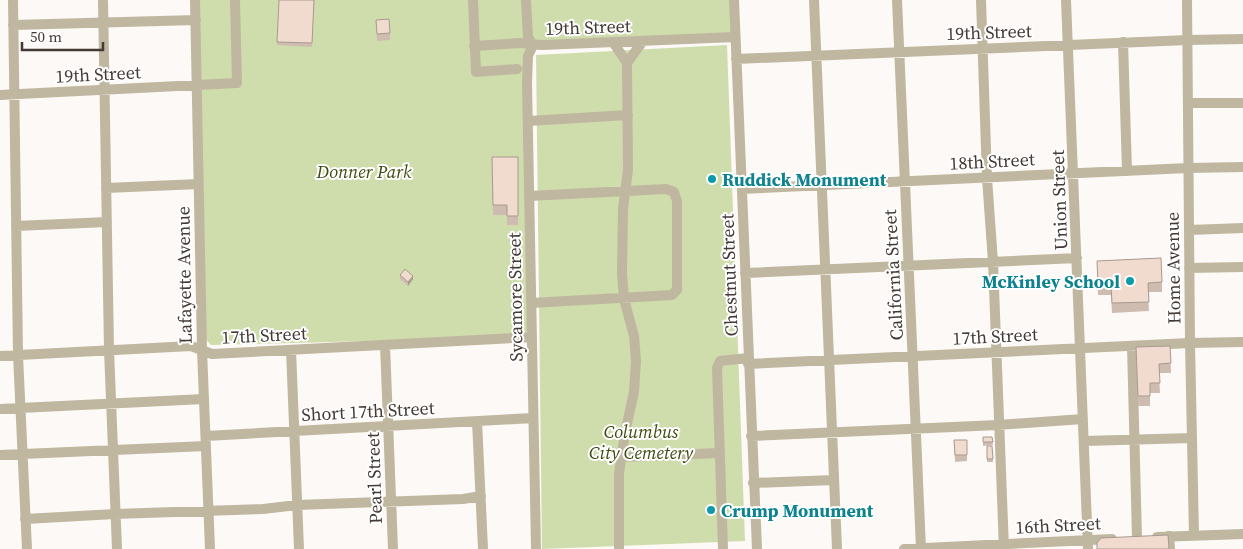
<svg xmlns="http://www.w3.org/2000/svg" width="1243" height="549" font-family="'Source Serif 4',serif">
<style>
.green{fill:#cfddac}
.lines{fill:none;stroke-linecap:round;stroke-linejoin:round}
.minor{stroke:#c0b7a0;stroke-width:10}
.wall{fill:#cfbcb1}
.shaded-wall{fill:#a99990}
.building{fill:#f1dbce;stroke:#a99990}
.culture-dot{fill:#0f9aa8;stroke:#fff;stroke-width:2}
.labels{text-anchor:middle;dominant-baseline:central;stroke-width:4;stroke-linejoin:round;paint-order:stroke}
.street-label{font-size:18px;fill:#433a35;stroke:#fff}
.park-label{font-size:18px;font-style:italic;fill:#3e4a0e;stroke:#fff}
.culture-label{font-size:18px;font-weight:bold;fill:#0d838f;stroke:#fff;text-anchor:start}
</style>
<rect width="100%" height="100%" fill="#fdf9f6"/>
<!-- green -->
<path class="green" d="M196,0H734L735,37L533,45L528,56L532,337L211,345L201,334Z
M727,45L745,541L542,549L536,55Z"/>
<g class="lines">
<!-- minor -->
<path class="minor" d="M13,0L18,355L27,549
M103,0L109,350L117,549
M195,0L202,350L210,549
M473,0L476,72L517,69
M526,0L528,37L533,45
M734,0L757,549
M814,0C822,183 830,366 837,549
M897,0L921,549
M981,0L987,178L993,262L1004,549
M1066,0L1088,549
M1187,0L1190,343L1194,535
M13,25L196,20
M613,42L627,63
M1123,42L1127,171
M533,45L528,56L527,83L536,549
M474,46L520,43L542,45L735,37
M736,59L1188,40L1243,39
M0,95L237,83L235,0
M1188,103H1243
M528,121L628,115
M106,188L199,184
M742,189L1188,168L1243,167
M529,196L666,189L674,192L677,201V290L672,295L531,303
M16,226L107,222
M1189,230L1243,228
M1189,268L1243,267
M745,273L1077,258
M385,345L393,549
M1132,346L1137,538
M291,350L299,549
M0,356L191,346L212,354L532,337
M748,364L1190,343L1243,342
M0,409L204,399
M477,421L483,549
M206,436L533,418
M751,436L998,425L1083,419
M1084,441L1192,438
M0,455L206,446
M622,457L719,453
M753,483L834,480
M25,519L115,514L263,509L297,505L463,499L481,496
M1169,536L1170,549
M1157,537L1243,534
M619,549V473L625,433L634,392L636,361L634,336L624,299L622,274L623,209L628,170L627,63L643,41
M723,549L717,368L720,361L748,358
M904,549L1112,539"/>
</g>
<!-- wall -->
<path class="wall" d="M314,0L312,47L277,45V42Z
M376,20L390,33V40L377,41Z
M492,157H518V225H507V215H493Z
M1097,261L1162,282V292H1148L1149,311L1112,313L1111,295H1098Z
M400,275L413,279L408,286L400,279Z
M1170,346L1171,373H1159L1160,393H1150V406H1138L1136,347Z
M983,437H992L993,445L983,446Z
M954,440H967V461L955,462Z
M987,446H992L993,462H987Z"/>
<!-- shaded-wall -->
<path class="shaded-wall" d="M413,276V279L408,286V282Z"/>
<!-- building -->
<path class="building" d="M279,0H314L312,43L277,42Z
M389,19L390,33L377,34L376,20Z
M492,157H518V216H507V205H493Z
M1161,258L1162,282L1148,283L1149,302L1112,303L1111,285H1098L1097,261Z
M405,269L413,276L408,282L400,275Z
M1170,346L1171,363L1159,364L1160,383H1150V396H1138L1136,347Z
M983,437H992L993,442H983Z
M954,440H967V455H955Z
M987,446H992L993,459H987Z
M1168,535L1169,549H1097V543L1101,538Z"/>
<!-- markers -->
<g class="culture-dot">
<circle cx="712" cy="179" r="5"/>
<circle cx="1130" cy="281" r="5"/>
<circle cx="711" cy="510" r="5"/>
</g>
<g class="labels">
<!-- street labels -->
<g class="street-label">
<text transform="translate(588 27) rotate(-2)">19th Street</text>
<text transform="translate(989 32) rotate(-2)">19th Street</text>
<text transform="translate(98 74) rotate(-3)">19th Street</text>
<text transform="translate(992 161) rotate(-3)">18th Street</text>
<text transform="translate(1059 200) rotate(-92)">Union Street</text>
<text transform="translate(1173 268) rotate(-91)">Home Avenue</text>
<text transform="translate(184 275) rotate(-91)">Lafayette Avenue</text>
<text transform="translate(729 275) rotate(-92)">Chestnut Street</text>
<text transform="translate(893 275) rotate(-93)">California Street</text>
<text transform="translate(515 297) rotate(-91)">Sycamore Street</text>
<text transform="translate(264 335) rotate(-3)">17th Street</text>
<text transform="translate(995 336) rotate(-3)">17th Street</text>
<text transform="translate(368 411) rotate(-3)">Short 17th Street</text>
<text transform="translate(374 478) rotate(-92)">Pearl Street</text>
<text transform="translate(1058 525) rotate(-3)">16th Street</text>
</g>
<!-- park labels -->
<g class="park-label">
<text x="364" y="171">Donner Park</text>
<text x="641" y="431">Columbus<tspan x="641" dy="21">City Cemetery</tspan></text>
</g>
<!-- culture labels -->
<g class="culture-label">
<text x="722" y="179">Ruddick Monument</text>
<text x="1120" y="281" text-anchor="end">McKinley School</text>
<text x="721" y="510">Crump Monument</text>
</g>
</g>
<!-- scale -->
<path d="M22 42v8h81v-8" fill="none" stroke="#433a35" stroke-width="2.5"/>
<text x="30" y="42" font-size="15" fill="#433a35" stroke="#ffffff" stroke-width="4" paint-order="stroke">50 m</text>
</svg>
